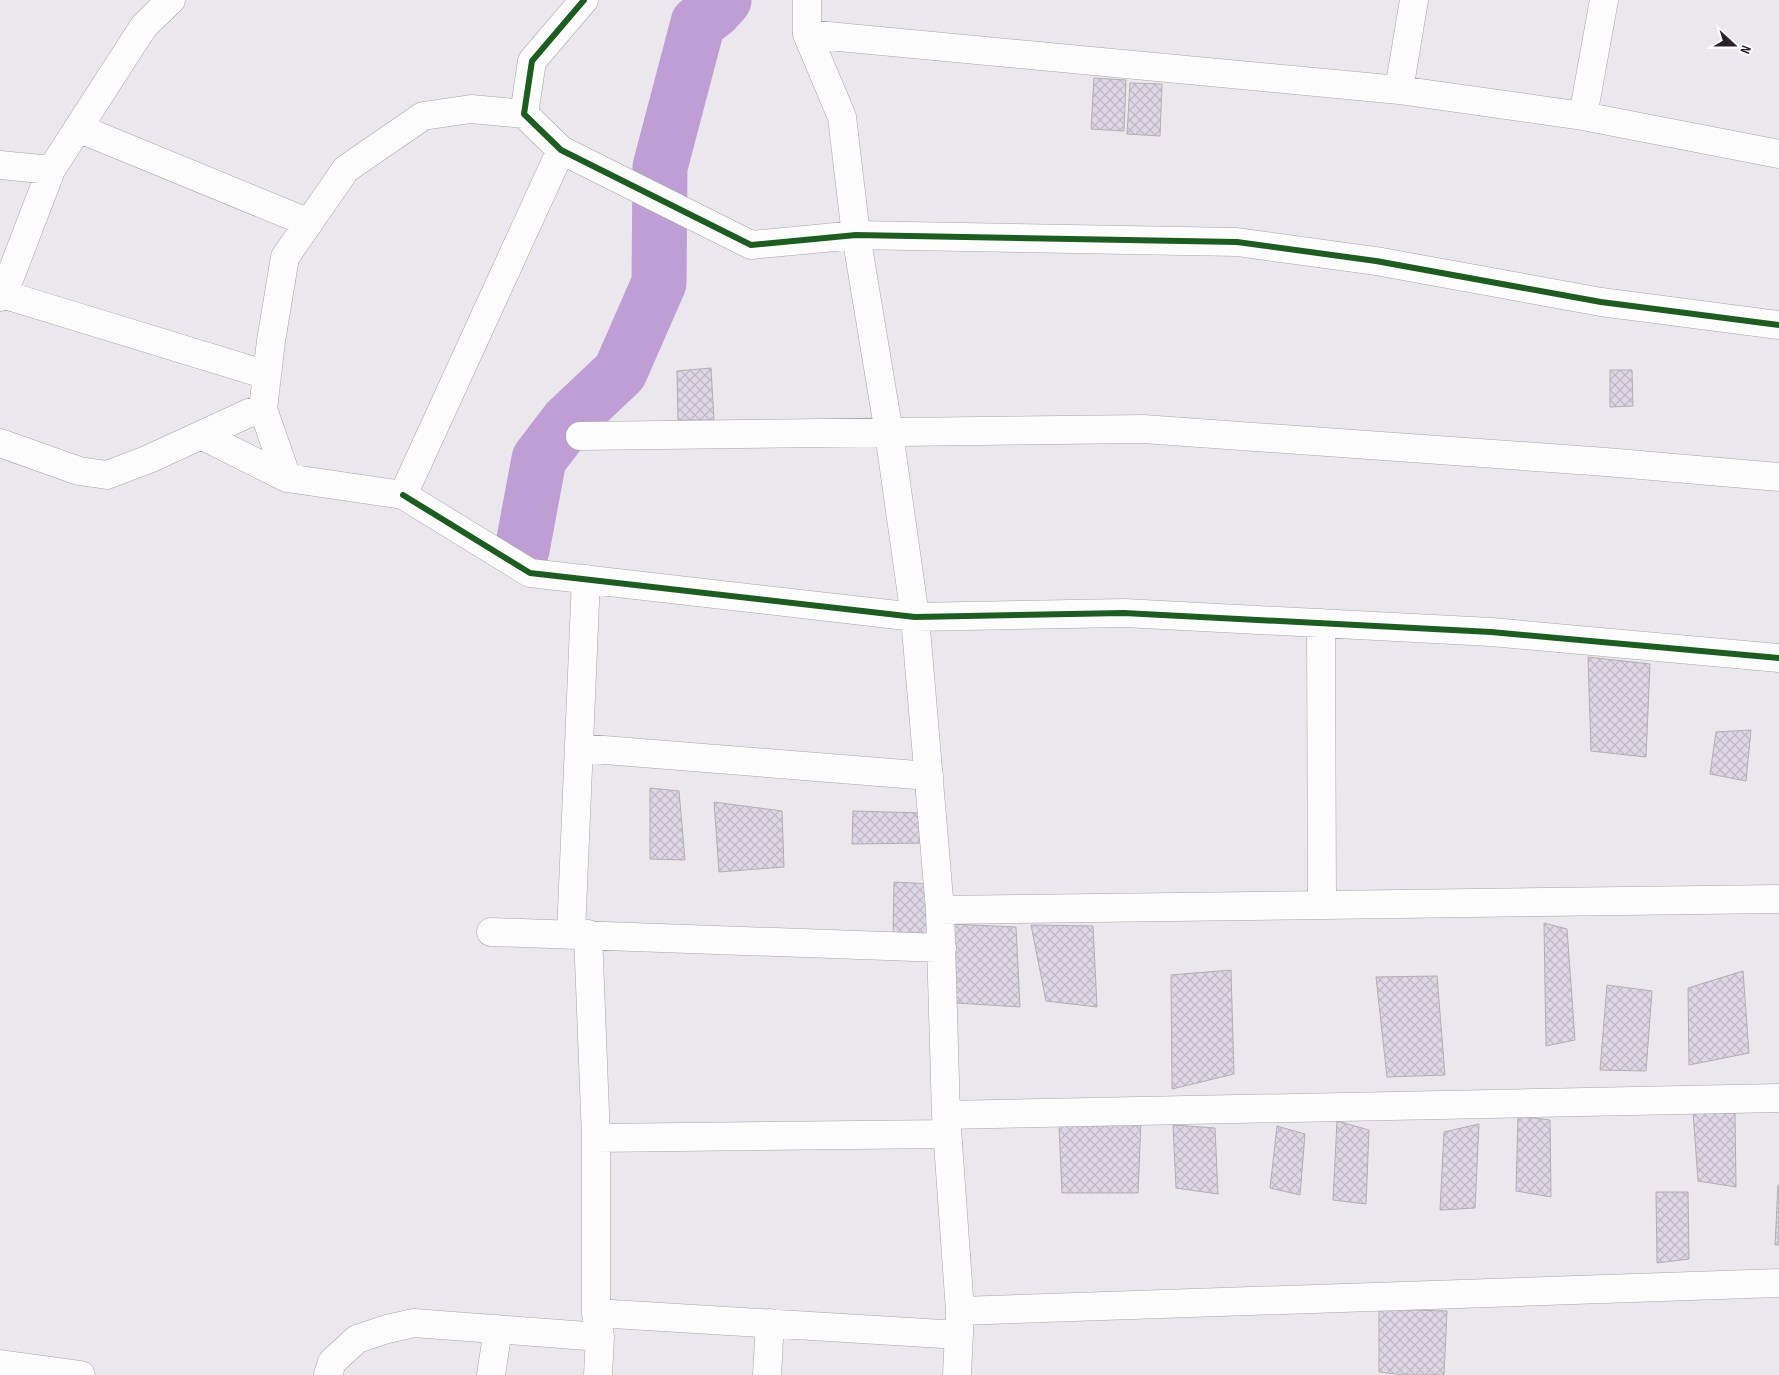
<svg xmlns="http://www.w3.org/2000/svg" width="1779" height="1375" font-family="'Sofia Sans Condensed',sans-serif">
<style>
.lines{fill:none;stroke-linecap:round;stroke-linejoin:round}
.river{stroke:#be9ed5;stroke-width:55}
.building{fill:url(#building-cross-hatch);stroke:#b1afb3}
.minor-casing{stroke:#a6a4a7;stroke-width:29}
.minor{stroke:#fcfcfc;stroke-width:28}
.cycleway-casing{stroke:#fff;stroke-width:9}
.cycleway{stroke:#1b5e20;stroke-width:6}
</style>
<defs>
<pattern id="building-cross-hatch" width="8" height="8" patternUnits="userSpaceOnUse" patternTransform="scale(1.25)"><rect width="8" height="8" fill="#ded6e4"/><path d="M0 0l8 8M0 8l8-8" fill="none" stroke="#beb8c4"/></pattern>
</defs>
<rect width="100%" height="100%" fill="#eae8ec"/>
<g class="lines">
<!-- river -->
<path class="river" d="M522,550L539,459L568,421L620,372L659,283L660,167L698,23L714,11L724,0"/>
</g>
<!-- building -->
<path class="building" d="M1094,78L1126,80L1124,131L1091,129Z
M1130,83L1162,84L1160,136L1127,134Z
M711,368L714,420H678L677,371Z
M1610,370H1632L1633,406L1610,407Z
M1588,657L1650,664L1646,757L1591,751Z
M1751,730L1746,781L1710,774L1716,732Z
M650,788L679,791L685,860L650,859Z
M714,802L782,811L784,867L719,872Z
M853,811L924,813L925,843L852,844Z
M894,882L932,884L933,941L893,938Z
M1544,923L1567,929L1575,1040L1546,1046Z
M950,924L1016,927L1020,1007L956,1003Z
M1031,925L1093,926L1097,1007L1046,1001Z
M1231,970L1234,1074L1172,1089L1171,975Z
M1743,971L1749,1053L1689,1065L1688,988Z
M1437,976L1445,1075L1387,1077L1376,977Z
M1607,985L1652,991L1646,1071L1600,1070Z
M1693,1112L1735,1113L1736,1187L1698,1181Z
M1518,1116L1550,1120L1551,1197L1516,1191Z
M1141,1120L1138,1193H1062L1059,1125Z
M1337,1121L1369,1130L1366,1204L1333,1200Z
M1479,1124L1475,1208L1440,1210L1444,1132Z
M1173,1125L1215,1128L1218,1194L1176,1188Z
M1277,1126L1305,1134L1300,1195L1270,1188Z
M1778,1185H1779V1245H1775Z
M1656,1192H1688L1689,1259L1657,1263Z
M1379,1309L1447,1311L1444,1375H1404L1379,1372Z"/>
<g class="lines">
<!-- minor casing -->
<g class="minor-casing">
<path id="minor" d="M584,0L532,61L524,114L561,150L751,245L856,235L1237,242L1376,261L1601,302L1779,325
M807,0V34L842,117L856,235L889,433L915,617L940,910L946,1115L960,1311L957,1375
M807,34L1399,90L1583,116L1779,154
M1399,90L1414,0
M1583,116L1604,0
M78,128L309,223
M0,165L51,170
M2,294L267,375
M0,297L7,285L51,170L144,26L171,0
M263,409L271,341L285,257L346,169L423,116L471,109L524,114
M201,435L287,478
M580,436L1143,429L1606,462L1779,477
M0,443L79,471L107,475L149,459L249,413L263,409L287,478L403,495L561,150
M403,495L530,573L915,617L1124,613L1491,632L1779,658
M1321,623L1322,905
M579,748L929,776
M940,910L1779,899
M491,932L942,948
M571,934L586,579
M588,934L596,1138V1313L600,1337L598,1375
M946,1115L1779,1098
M596,1138L947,1134
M960,1311L1779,1283
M596,1313L959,1335
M0,1364L81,1375
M328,1375L332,1362L357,1339L387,1329L414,1323L600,1337
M491,1375L498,1329
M767,1375L770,1323"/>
</g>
<!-- minor -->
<use href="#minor" class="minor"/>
<!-- cycleway casing -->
<g class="cycleway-casing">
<path id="cycleway" d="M584,0L532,61L524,114L561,150L751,245L856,235L1237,242L1376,261L1601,302L1779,325
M403,495L530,573L915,617L1124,613L1491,632L1779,658"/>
</g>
<!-- cycleway -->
<use href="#cycleway" class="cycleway"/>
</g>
<!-- north arrow -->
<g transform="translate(1734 45) rotate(111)" stroke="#ffffff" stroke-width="4" paint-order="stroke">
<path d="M0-4L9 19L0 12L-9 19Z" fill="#262427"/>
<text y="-8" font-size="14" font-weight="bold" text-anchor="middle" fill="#262427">N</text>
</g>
</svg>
